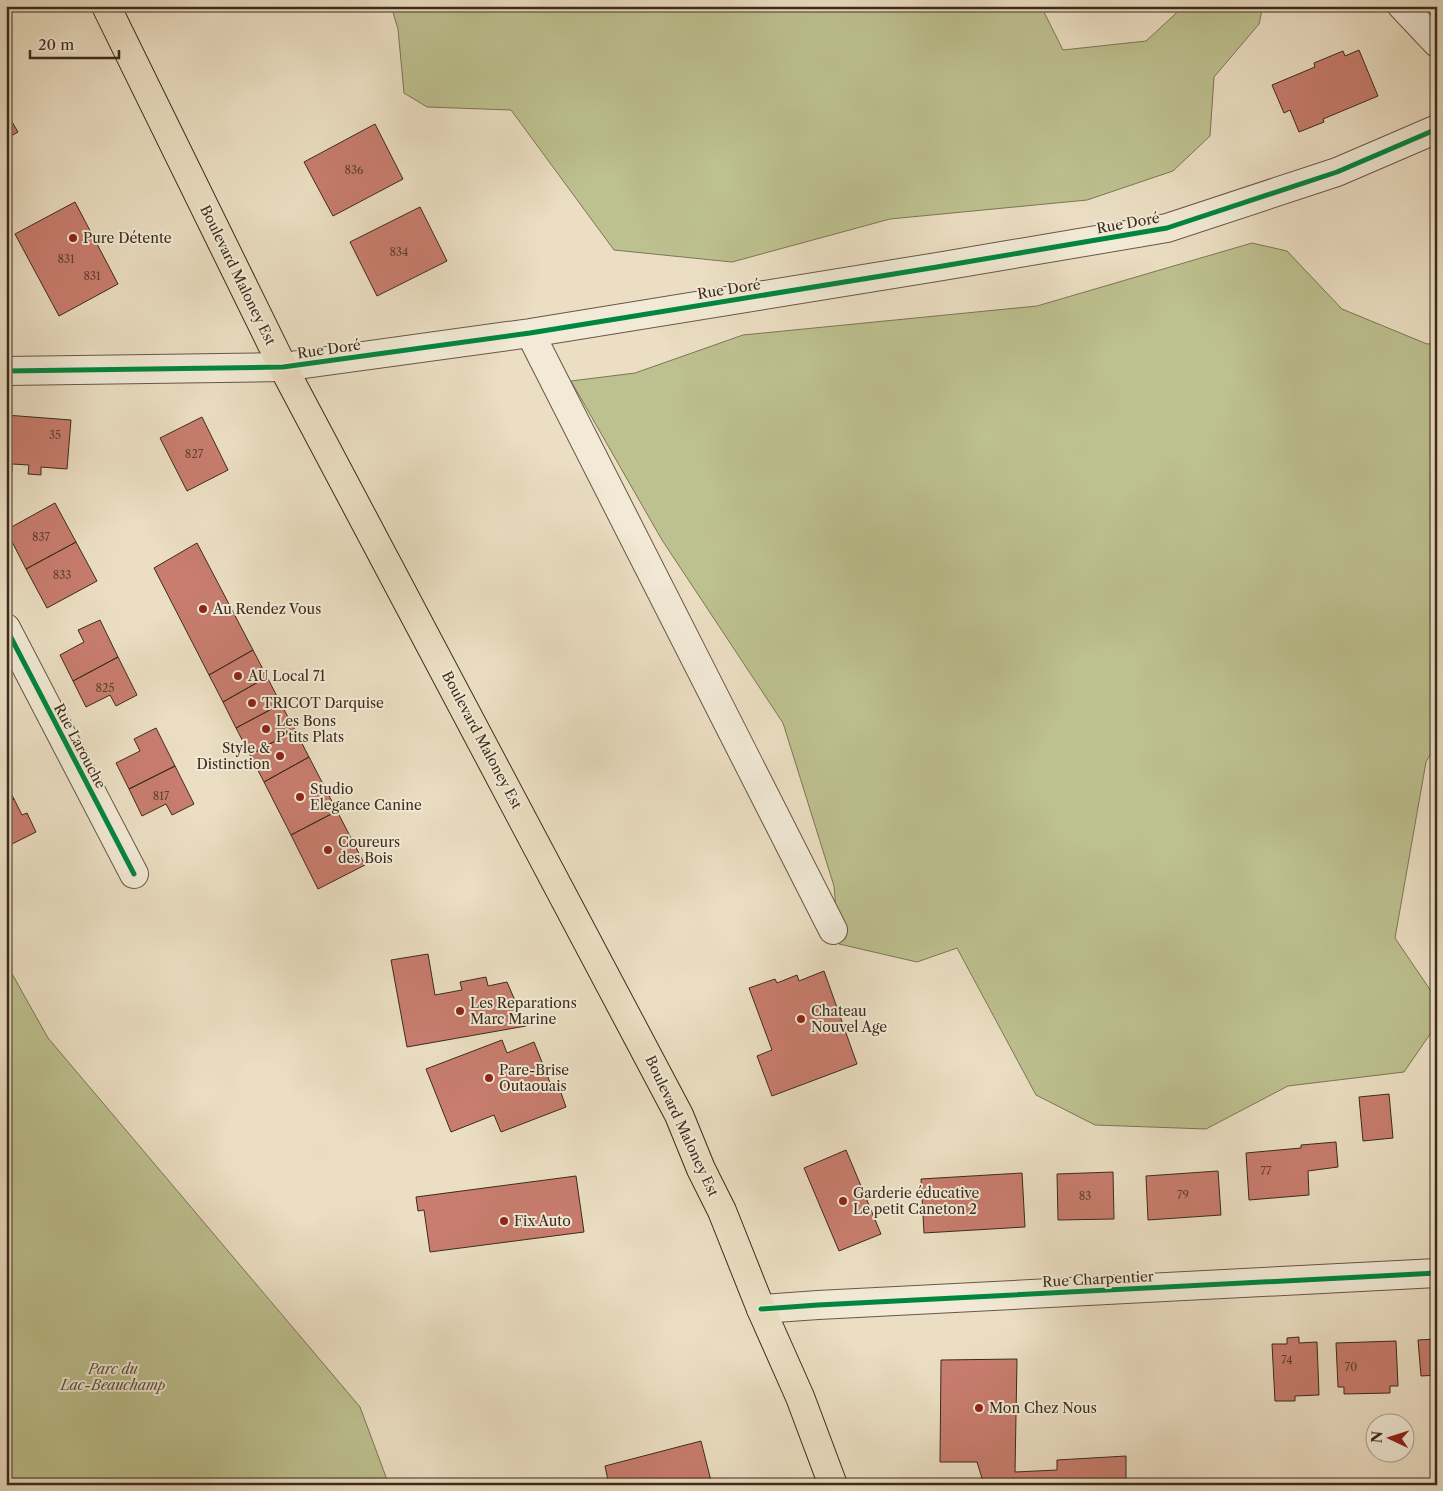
<svg xmlns="http://www.w3.org/2000/svg" width="1443" height="1491" font-family="'Libre Caslon Text',serif">
<style>
.green{fill:#bdc08f;stroke:#7c7656}
.building{fill:#c87d6e;stroke:#3b2b1c}
.lines{fill:none;stroke-linecap:round;stroke-linejoin:round}
.minor-casing{stroke:#675846;stroke-width:30}
.major-casing{stroke:#3b2b1c;stroke-width:30}
.minor{stroke:#f2ead7;stroke-width:28}
.major{stroke:#ebdec2;stroke-width:28}
.cycleway-casing{stroke:#f2ead7;stroke-width:8}
.cycleway{stroke:#00873e;stroke-width:5}
.poi-dot{fill:#8f2418;stroke:#f2ead7;stroke-width:2}
.labels{text-anchor:middle;dominant-baseline:central;stroke-width:4;stroke-linejoin:round;paint-order:stroke}
.number-label{font-size:11px;fill:#5e4030}
.street-label{font-size:14px;fill:#3b2b1c;stroke:#f2ead7}
.poi-label{font-size:14px;fill:#3b2b1c;stroke:#f2ead7;text-anchor:start}
.park-label{font-size:14px;font-style:italic;fill:#5c5039;stroke:#f2ead7}
</style>
<rect width="100%" height="100%" fill="#ebdec2"/>
<filter id="stains"><feTurbulence type="fractalNoise" baseFrequency=".004" numOctaves="4"/><feColorMatrix values="0 0 0 0 .2 0 0 0 0 .09 0 0 0 0 .02 0 0 0 .5 -.17"/></filter>
<radialGradient id="worn" r=".72"><stop offset=".6" stop-color="#630" stop-opacity="0"/><stop offset="1" stop-color="#630" stop-opacity=".3"/></radialGradient>
<!-- green -->
<path class="green" d="M391,6H1041L1063,50L1146,41L1184,6H1263L1259,24L1214,77L1210,136L1173,171L1087,200L890,219L732,262L614,250L511,110L427,107L404,93L398,29Z
M1252,243L1287,251L1342,309L1427,344L1437,343V743L1426,762L1395,938L1437,1000V1024L1404,1072L1288,1086L1206,1129L1095,1125L1036,1095L957,948L917,962L839,944L834,886L783,723L662,540L571,381L635,373L743,335L1037,306Z
M6,963L48,1038L360,1407L389,1485H6Z"/>
<!-- building -->
<path class="building" d="M1359,50L1378,96L1323,119L1324,122L1299,132L1290,110L1284,113L1272,85L1315,67L1314,63L1343,51L1345,56Z
M6,112L18,132L6,139Z
M375,124L403,179L333,216L304,162Z
M75,202L118,284L59,316L15,234Z
M420,207L447,261L377,296L350,242Z
M6,415L71,420L67,469L41,467V475L28,474L29,465L12,464V472L6,471Z
M202,417L228,470L187,491L160,438Z
M55,503L76,542L26,569L6,530Z
M76,542L97,581L47,608L26,569Z
M197,543L253,650L209,675L154,568Z
M100,620L118,657L73,681L60,655L84,642L78,630Z
M253,650L267,677L223,702L209,675Z
M118,657L137,695L116,706L110,695L86,707L73,681Z
M267,677L281,704L236,728L223,702Z
M281,704L295,730L250,755L236,728Z
M156,728L175,766L129,789L116,763L140,751L134,739Z
M295,730L309,757L264,782L250,755Z
M309,757L337,811L291,835L264,782Z
M175,766L194,804L172,815L166,804L142,816L129,789Z
M6,771L11,780L6,783L14,799L6,803Z
M14,799L22,815L27,813L36,832L6,847V803Z
M337,811L365,865L318,889L291,835Z
M428,954L435,995L462,990L460,982L486,977L488,986L507,982L526,1026L407,1047L391,960Z
M824,971L857,1064L772,1096L757,1056L772,1050L749,988L775,979L777,983L797,975L799,981Z
M502,1040L507,1053L534,1042L553,1090L559,1087L566,1107L501,1132L494,1115L451,1132L426,1069Z
M1389,1094L1393,1138L1363,1141L1359,1097Z
M1336,1142L1338,1167L1308,1171L1309,1195L1249,1200L1246,1153L1301,1148V1145Z
M846,1150L881,1234L839,1251L804,1168Z
M1218,1171L1221,1215L1148,1220L1146,1176Z
M1113,1172L1114,1219L1058,1220L1057,1174Z
M1022,1173L1025,1227L924,1233L921,1179Z
M576,1176L584,1232L430,1252L424,1210L418,1211L416,1197Z
M1299,1337V1343L1317,1342L1319,1395L1295,1396V1401H1275L1272,1344H1287V1338Z
M1437,1339V1375L1421,1376L1418,1340Z
M1396,1341L1398,1386H1390V1393L1344,1394V1387H1338L1336,1343Z
M1017,1359L1015,1472L1057,1470V1460L1126,1456V1485H984L977,1462H940L941,1360Z
M701,1441L712,1485H609L605,1466Z"/>
<g class="lines">
<!-- minor casing -->
<g class="minor-casing">
<path id="minor" d="M1402,6L1437,43
M530,333L833,930
M6,371L283,367L530,333L937,267L1167,228L1337,172L1437,129
M6,628L134,874
M761,1309L818,1305L1437,1273"/>
</g>
<!-- major casing -->
<g class="major-casing">
<path id="major" d="M106,6L283,367L679,1115L701,1169L722,1211L761,1309L800,1397L833,1485"/>
</g>
<!-- minor -->
<use href="#minor" class="minor"/>
<!-- major -->
<use href="#major" class="major"/>
<!-- cycleway casing -->
<g class="cycleway-casing">
<path id="cycleway" d="M6,371L283,367L530,333L937,267L1167,228L1337,172L1437,129
M6,628L134,874
M761,1309L818,1305L1437,1273"/>
</g>
<!-- cycleway -->
<use href="#cycleway" class="cycleway"/>
</g>
<!-- markers -->
<g class="poi-dot">
<circle cx="73" cy="238" r="5"/>
<circle cx="203" cy="609" r="5"/>
<circle cx="238" cy="676" r="5"/>
<circle cx="252" cy="703" r="5"/>
<circle cx="266" cy="729" r="5"/>
<circle cx="280" cy="756" r="5"/>
<circle cx="300" cy="797" r="5"/>
<circle cx="328" cy="850" r="5"/>
<circle cx="460" cy="1011" r="5"/>
<circle cx="801" cy="1019" r="5"/>
<circle cx="489" cy="1078" r="5"/>
<circle cx="843" cy="1201" r="5"/>
<circle cx="504" cy="1221" r="5"/>
<circle cx="979" cy="1408" r="5"/>
</g>
<g class="labels">
<!-- number labels -->
<g class="number-label">
<text x="354" y="170">836</text>
<text x="399" y="252">834</text>
<text x="66" y="259">831</text>
<text x="92" y="276">831</text>
<text x="55" y="435">35</text>
<text x="194" y="454">827</text>
<text x="41" y="537">837</text>
<text x="62" y="575">833</text>
<text x="105" y="688">825</text>
<text x="161" y="796">817</text>
<text x="1266" y="1171">77</text>
<text x="1183" y="1195">79</text>
<text x="1085" y="1196">83</text>
<text x="1287" y="1360">74</text>
<text x="1351" y="1367">70</text>
</g>
<!-- street labels -->
<g class="street-label">
<text transform="translate(1128 223) rotate(-10)">Rue Doré</text>
<text transform="translate(238 275) rotate(64)">Boulevard Maloney Est</text>
<text transform="translate(729 289) rotate(-9)">Rue Doré</text>
<text transform="translate(329 349) rotate(-8)">Rue Doré</text>
<text transform="translate(482 740) rotate(62)">Boulevard Maloney Est</text>
<text transform="translate(80 746) rotate(62)">Rue Larouche</text>
<text transform="translate(682 1126) rotate(65)">Boulevard Maloney Est</text>
<text transform="translate(1098 1279) rotate(-3)">Rue Charpentier</text>
</g>
<!-- poi labels -->
<g class="poi-label">
<text x="83" y="238">Pure Détente</text>
<text x="213" y="609">Au Rendez Vous</text>
<text x="248" y="676">AU Local 71</text>
<text x="262" y="703">TRICOT Darquise</text>
<text x="276" y="721">Les Bons<tspan x="276" dy="16">P'tits Plats</tspan></text>
<text x="270" y="748" text-anchor="end">Style &amp;<tspan x="270" dy="16">Distinction</tspan></text>
<text x="310" y="789">Studio<tspan x="310" dy="16">Elegance Canine</tspan></text>
<text x="338" y="842">Coureurs<tspan x="338" dy="16">des Bois</tspan></text>
<text x="470" y="1003">Les Reparations<tspan x="470" dy="16">Marc Marine</tspan></text>
<text x="811" y="1011">Chateau<tspan x="811" dy="16">Nouvel Age</tspan></text>
<text x="499" y="1070">Pare-Brise<tspan x="499" dy="16">Outaouais</tspan></text>
<text x="853" y="1193">Garderie éducative<tspan x="853" dy="16">Le petit Caneton 2</tspan></text>
<text x="514" y="1221">Fix Auto</text>
<text x="989" y="1408">Mon Chez Nous</text>
</g>
<!-- park labels -->
<g class="park-label">
<text x="113" y="1369">Parc du<tspan x="113" dy="16">Lac-Beauchamp</tspan></text>
</g>
</g>
<!-- margin -->
<rect width="1443" height="1491" fill="none" stroke="#ebdec2" stroke-width="25"/>
<rect x="8" y="8" width="1428" height="1476" fill="none" stroke="#3b2b1c" stroke-width="2.5"/>
<rect x="12" y="12" width="1418" height="1466" fill="none" stroke="#3b2b1c"/>
<!-- north arrow -->
<g transform="translate(1390 1438) rotate(274)"><circle r="24" fill="#f2ead7" stroke="#a99e8c"/>
<path d="M0-4L9 19L0 12L-9 19Z" fill="#8f2418"/>
<text y="-8" font-size="14" font-weight="bold" text-anchor="middle" fill="#3b2b1c">N</text>
</g>
<!-- scale -->
<path d="M30 50v8h89v-8" fill="none" stroke="#3b2b1c" stroke-width="2.5"/>
<text x="38" y="50" font-size="15" fill="#3b2b1c" stroke="#f2ead7" stroke-width="4" paint-order="stroke">20 m</text>
<rect width="100%" height="100%" filter="url(#stains)"/>
<rect width="100%" height="100%" fill="url(#worn)"/>
</svg>
